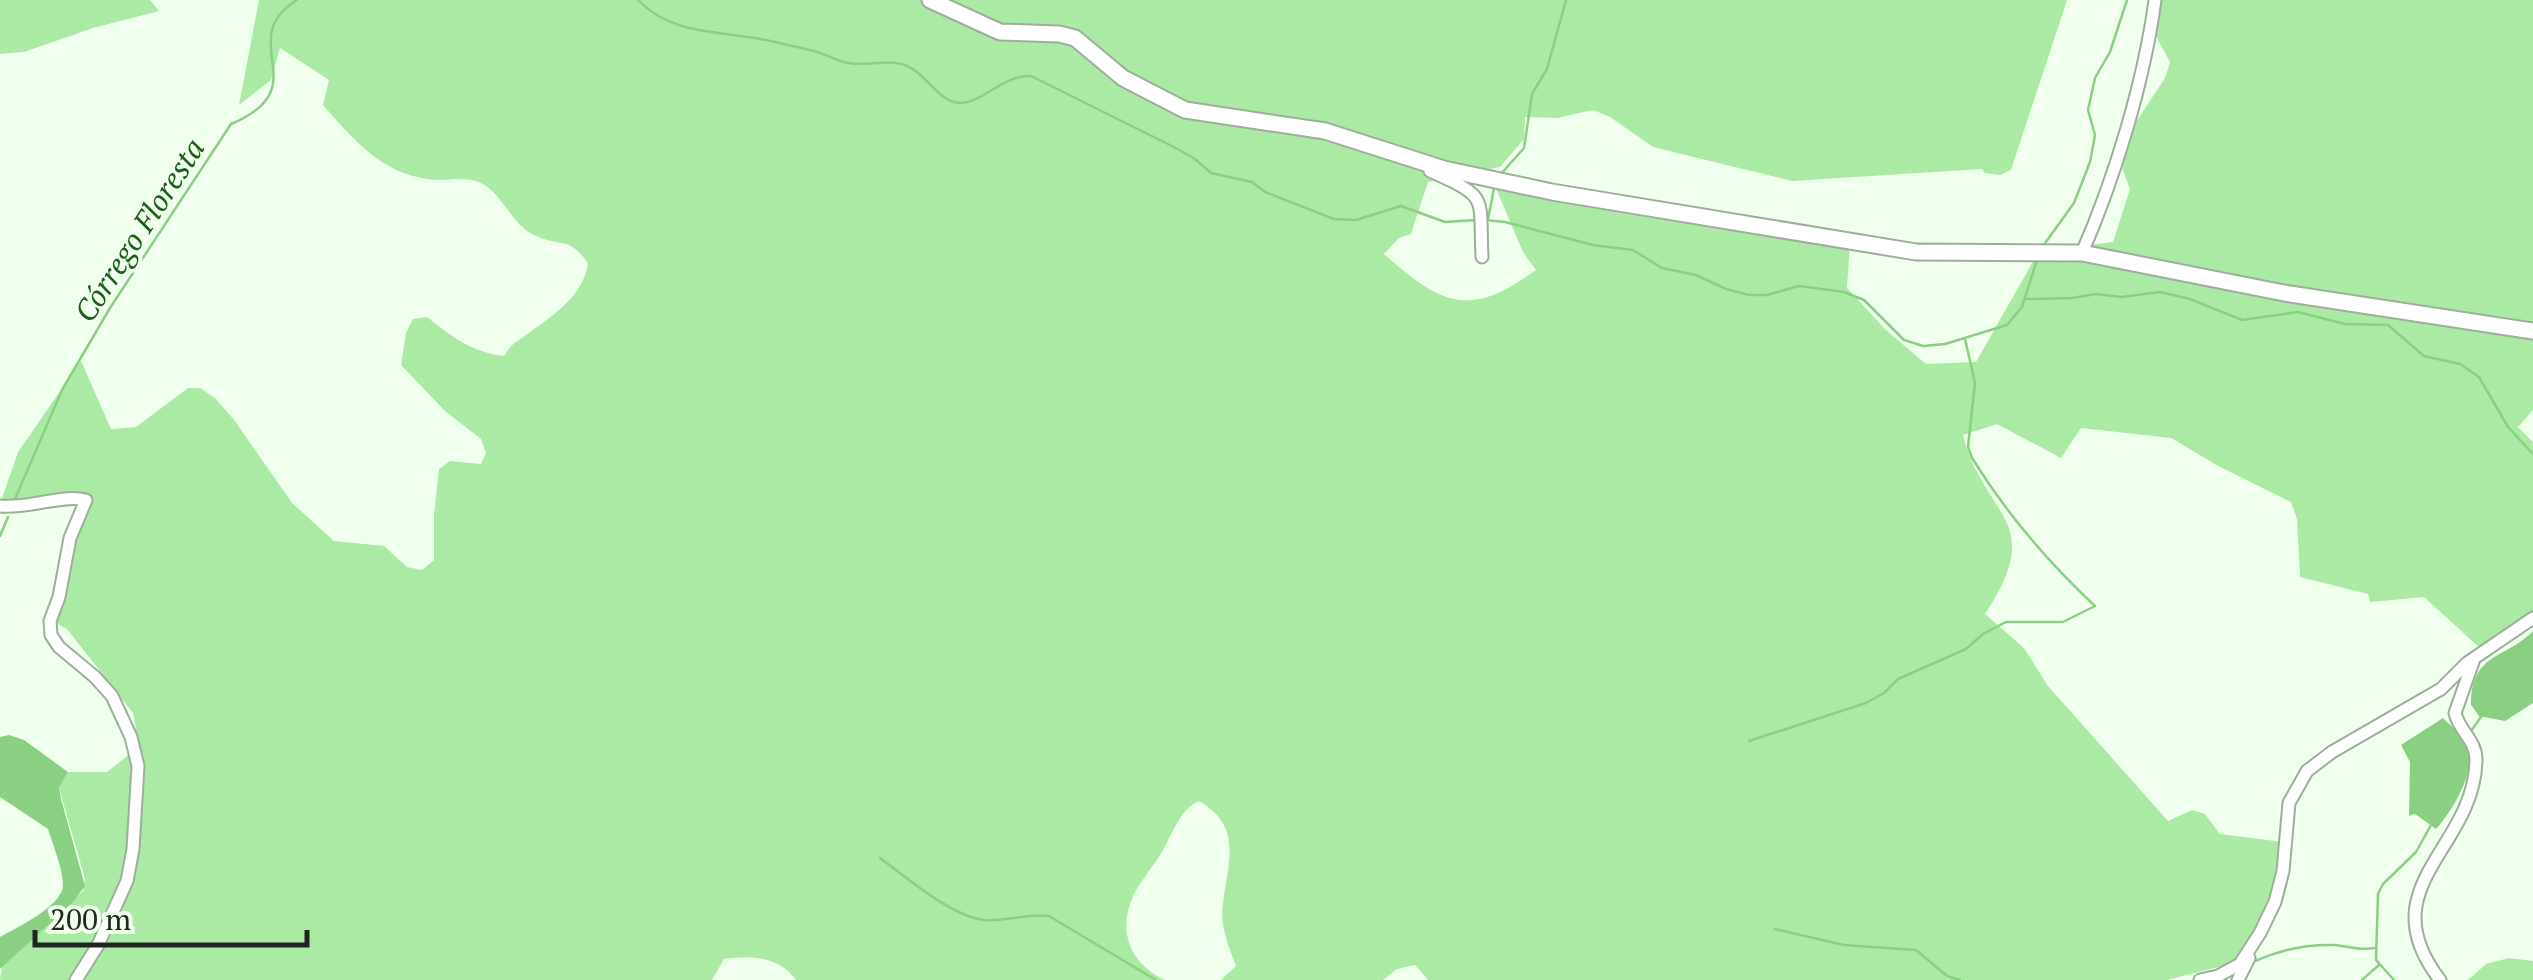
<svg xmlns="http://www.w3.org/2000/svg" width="2533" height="980" font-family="'PT Serif',serif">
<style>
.green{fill:#abeaa5}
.water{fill:#89d083}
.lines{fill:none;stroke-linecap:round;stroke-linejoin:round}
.stream{stroke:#89d083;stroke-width:2.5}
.street-casing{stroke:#9dae9b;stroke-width:15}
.secondary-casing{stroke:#9dae9b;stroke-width:19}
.street{stroke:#fff;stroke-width:11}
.secondary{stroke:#fff;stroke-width:15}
.labels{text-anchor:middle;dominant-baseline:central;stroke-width:8;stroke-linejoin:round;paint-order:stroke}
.water-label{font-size:30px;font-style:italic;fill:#196016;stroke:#f0ffee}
</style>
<rect width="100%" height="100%" fill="#f0ffee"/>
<!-- green -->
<path class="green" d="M0,0H150L159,11L93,28L24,52L0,54Z
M259,0H2067L2011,170L2000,175L1985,173L1982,169L1792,181L1653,147L1610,117L1593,110L1557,118L1525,117L1524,139L1500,167L1428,182L1411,234L1399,238L1384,254C1442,305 1469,319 1536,270L1523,252L1495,186L1850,243L1847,288L1886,330L1926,364L1976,362L2039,251L2113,242L2130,189L2116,152L2165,78L2170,62L2147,20L2152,0H2533V410L2518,427L2533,442V612L2481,649L2424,597L2370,602L2368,594L2300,577L2297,519L2291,502L2220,467L2171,438L2081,428L2061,458L1997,424L1963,435C1984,518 2048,519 1985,614L2024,648L2048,686L2168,821L2192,810L2205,814L2220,834L2283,842L2269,907L2246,960L2167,980H1428L1415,965L1397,969L1383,980H1221L1236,966C1230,950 1222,931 1222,913C1225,868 1247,829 1199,801C1181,808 1172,834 1163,850C1154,866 1141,880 1133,896C1117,933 1131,964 1165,980H796C779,956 750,955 724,959L712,980H0L2,966L83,891L85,879L59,788L68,772H107L136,749L138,740L133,713L67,629L49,619L80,505L27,511L0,504L18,452L81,361L111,429L136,427L188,388H200L215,398L235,421L292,503L334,541L384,546L407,567L422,570L434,560V515L439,469L450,461L481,464L486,453L481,439L445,411L401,365L406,333L413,319L427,317C452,337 472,352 504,356L511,346C540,323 583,302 588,263C568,236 562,247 536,236C512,226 503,194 481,183C463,175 446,182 428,179C381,173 353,139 323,105L329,80L280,48L271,80L239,105Z
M2509,958L2533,961V980H2468L2486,964Z"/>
<!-- water -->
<path class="water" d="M2533,631V703L2505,721L2479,716L2471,705C2471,652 2505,660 2533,631Z
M2443,718C2452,727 2465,736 2469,749C2475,773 2452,812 2436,829L2415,814L2409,816L2410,762L2401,745Z
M9,735L24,740L68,772L59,788L61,799L85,886L73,902L0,969V937C16,928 62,906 63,886C63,868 53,846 48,829L0,797V737Z"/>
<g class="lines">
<!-- stream -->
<path class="stream" d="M638,0C674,38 728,30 775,42C790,46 806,48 820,53C830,56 839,62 849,63C864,66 881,61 896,63C925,66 935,102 960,103C982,103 1005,74 1031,76L1174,147L1195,159L1211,173L1252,182L1265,192L1334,219L1356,220L1401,206L1445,222L1477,220
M1501,174L1524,148L1532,94L1547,69L1566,0
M1488,219L1494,188
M1485,220L1505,222L1593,245L1633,250L1662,268L1696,275L1726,289L1749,295H1767L1799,286L1844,292L1864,300L1904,340L1923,346L1945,344L2007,325L2022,307L2037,260
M2043,246L2074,203L2090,162L2095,135L2088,110L2095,78L2110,52L2127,0
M2027,299L2072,298L2096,294L2122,297L2160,292L2190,299L2242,320L2298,312L2345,324L2388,325L2424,356L2460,364L2479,377L2508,427L2533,454
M15,499L62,390L110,308L231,124C319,87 232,41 297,0
M0,536L8,517
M2471,731L2481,717
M1749,741L1866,703L1884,693L1898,679L1966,649L1983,634L2006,622H2063L2095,606C2047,561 2006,513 1972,458L1968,447L1975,383L1965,339
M880,858C907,878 951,916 984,920C1007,922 1026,913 1049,916L1156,980
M1775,929L1844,945L1916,950L1947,976L1960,980
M2255,961C2280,950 2305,944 2334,945C2348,946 2360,951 2374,948
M2362,980L2379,965
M2394,980L2376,960L2378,894L2383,884L2416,852L2431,825"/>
<!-- street casing -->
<g class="street-casing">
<path id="street" d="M1430,171C1490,198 1479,195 1482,257
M2082,253C2115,177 2144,82 2155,0
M0,506C29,509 61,494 86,500L70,538L59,597L50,621L51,635L59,647L95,677L112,696L131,737L138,766L133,849L127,881L98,945L76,980
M2200,980L2218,976L2240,964L2260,933L2275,902L2283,871L2289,803L2307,771L2332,752L2441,689L2467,663L2533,618
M2238,980L2249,958
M2440,980C2368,887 2474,849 2476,761C2477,741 2459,731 2455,713L2473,662"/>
</g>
<!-- secondary casing -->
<g class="secondary-casing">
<path id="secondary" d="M930,0L1000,32L1059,34L1075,38L1123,78L1185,110L1325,131L1444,169L1552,192L1916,252L2082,253L2284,293L2533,331"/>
</g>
<!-- street -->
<use href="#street" class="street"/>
<!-- secondary -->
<use href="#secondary" class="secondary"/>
</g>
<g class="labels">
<!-- water labels -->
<g class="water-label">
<text transform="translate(139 230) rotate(-57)">Córrego Floresta</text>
</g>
</g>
<!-- scale -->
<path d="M35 930v15h272v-15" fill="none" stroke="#1f261f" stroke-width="5"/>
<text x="50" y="930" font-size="30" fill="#1f261f" stroke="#f0ffee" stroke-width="8" paint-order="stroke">200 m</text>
</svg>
